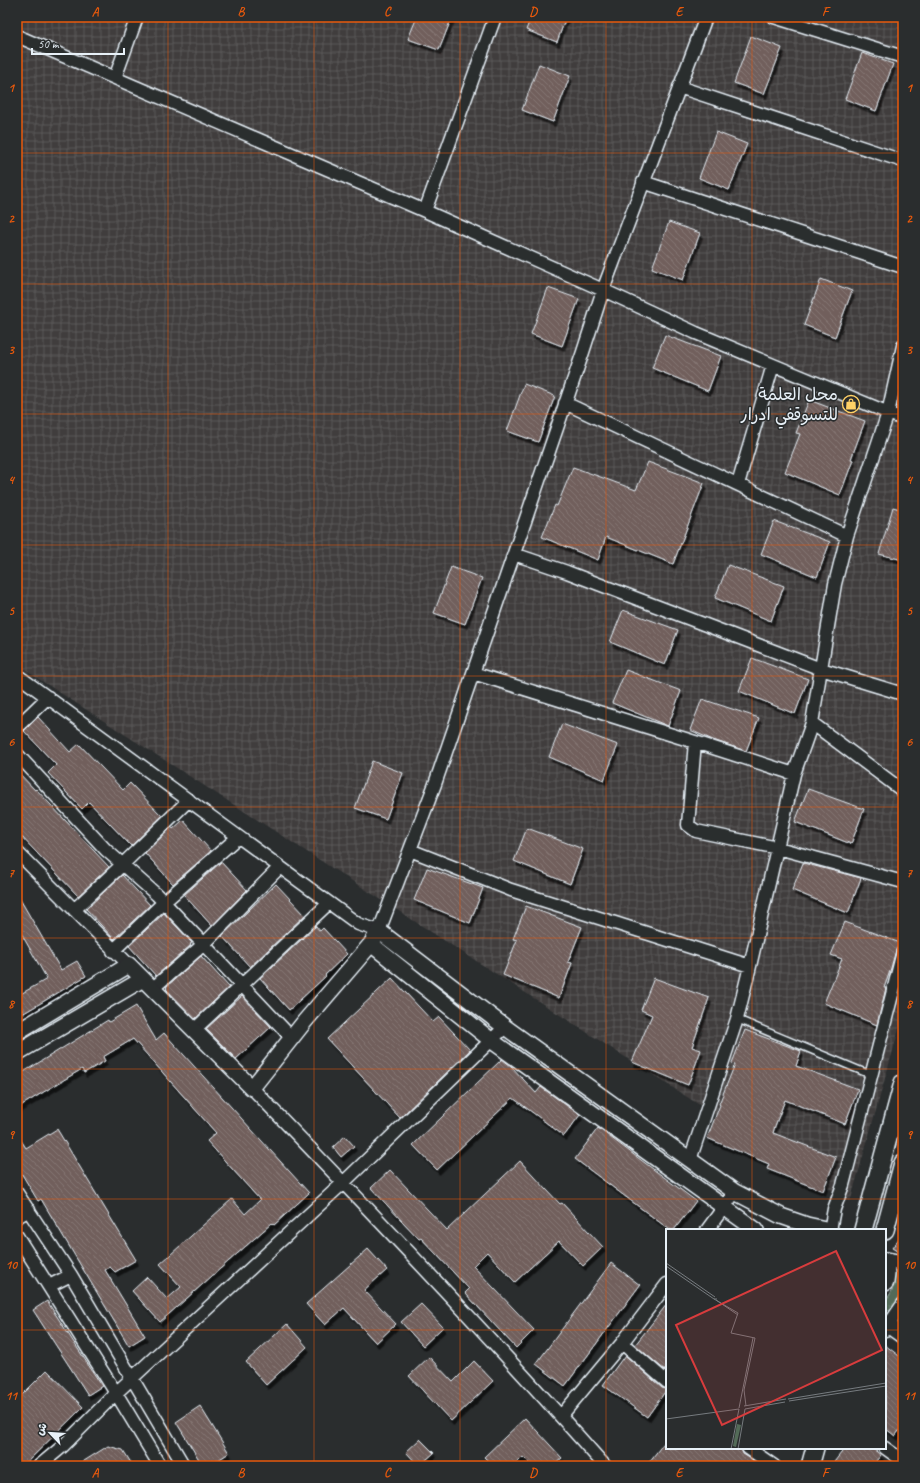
<svg xmlns="http://www.w3.org/2000/svg" width="920" height="1483" font-family="Caveat,'Playpen Sans Arabic',sans-serif">
<style>
.industrial{fill:url(#industrial-grid)}
.grass{fill:url(#grass-tufts);stroke:#9eaea8}
.building{fill:url(#building-back-hatch);stroke:#e8f1f8;filter:url(#shadow)}
.lines{fill:none;stroke-linecap:round;stroke-linejoin:round}
.service-casing{stroke:#e8f1f8;stroke-width:9}
.minor-casing{stroke:#e8f1f8;stroke-width:15}
.tertiary-casing{stroke:#e8f1f8;stroke-width:18}
.secondary-casing{stroke:#e8f1f8;stroke-width:20}
.service{stroke:#2a2d2e;stroke-width:6}
.minor{stroke:#2a2d2e;stroke-width:12}
.tertiary{stroke:#2a2d2e;stroke-width:15}
.secondary{stroke:#2a2d2e;stroke-width:17}
.grid{fill:none;stroke:#e8590c;stroke-width:1;stroke-opacity:0.55}
.labels{text-anchor:middle;dominant-baseline:central;stroke-width:3;stroke-linejoin:round;paint-order:stroke}
.poi-label{font-size:17px;fill:#e8f1f8;stroke:#2a2d2e;text-anchor:end}
.inset-road{fill:none;stroke:#767b7f;stroke-width:1}
.view{fill:#d83c3d;fill-opacity:0.15;stroke:#d83c3d;stroke-width:2}
.inset-edge{fill:none;stroke:#e8f1f8;stroke-width:2}
.neatline{fill:none;stroke:#e8590c;stroke-width:1.5}
.grid-label{font-size:13px;text-anchor:middle;font-weight:bold;fill:#e8590c}
</style>
<defs>
<pattern id="industrial-grid" width="8" height="8" patternUnits="userSpaceOnUse"><rect width="8" height="8" fill="#3f3c3c"/><path d="M0 4h8M4 0v8" fill="none" stroke="#5b5959"/></pattern>
<pattern id="grass-tufts" width="24" height="20" patternUnits="userSpaceOnUse"><rect width="24" height="20" fill="#536b58"/><path d="M3 7l-1-3M5 7V3M7 7l1-3M15 17l-1-3M17 17v-4M19 17l1-3" fill="none" stroke="#6c8171"/></pattern>
<pattern id="building-back-hatch" width="6" height="6" patternUnits="userSpaceOnUse"><rect width="6" height="6" fill="#715e5b"/><path d="M-1 5l2 2M0 0l6 6M5-1l2 2" fill="none" stroke="#857673"/></pattern>
<filter id="shadow"><feDropShadow dx="2.5" dy="4.5" stdDeviation="0" flood-color="#0009"/></filter>
</defs>
<rect width="100%" height="100%" fill="#2a2d2e"/>
<filter id="ink" filterUnits="userSpaceOnUse"><feTurbulence type="fractalNoise" baseFrequency=".025" numOctaves="2"/><feDisplacementMap in="SourceGraphic" scale="8" xChannelSelector="R" yChannelSelector="G"/><feConvolveMatrix kernelMatrix="1 2 1 2 8 2 1 2 1" color-interpolation-filters="sRGB"/></filter>
<g filter="url(#ink)">
<!-- industrial -->
<path class="industrial" d="M17,17H903V1015L850,1202L17,665Z"/>
<!-- grass -->
<path class="grass" d="M894,1269L903,1275V1294L891,1312L885,1308V1301C894,1291 896,1281 894,1269Z"/>
<!-- building -->
<path class="building" d="M417,17H452L439,50L408,39Z
M531,17H566L557,42L526,30Z
M751,36L782,48L764,94L734,83Z
M862,53L893,64L876,111L845,99Z
M539,64L570,76L553,122L522,110Z
M716,132L747,144L729,190L699,178Z
M669,222L700,233L683,280L652,268Z
M821,279L852,291L835,337L804,325Z
M548,288L579,299L562,346L531,334Z
M665,335L721,356L708,391L652,368Z
M524,384L555,396L538,442L507,431Z
M809,400L865,421L851,459L853,460L840,495L785,472L800,434L796,433Z
M648,462L704,483L673,564L606,537L598,560L542,537L555,505L557,506L573,467L636,490Z
M893,507L903,510V560L879,554Z
M774,521L830,542L817,577L761,554Z
M728,565L784,586L771,621L715,598Z
M451,567L482,578L465,624L434,613Z
M623,610L678,630L665,665L610,642Z
M752,658L808,679L795,714L739,691Z
M626,670L681,691L668,726L612,703Z
M702,699L759,718L746,751L713,740L690,730Z
M38,717L70,752L79,744L123,790L130,783L162,816L131,846L89,802L82,809L48,773L56,765L24,731Z
M562,724L618,745L604,780L549,757Z
M372,761L403,773L386,819L355,808Z
M17,771L35,790L36,789L109,867L78,896L17,832Z
M808,789L864,809L851,844L795,822Z
M183,820L211,851L173,884L145,853L172,827L173,829Z
M527,828L583,849L570,884L514,861Z
M221,862L247,890L212,926L184,895Z
M803,863L861,878L848,913L792,890Z
M427,868L483,888L470,923L414,900Z
M122,875L150,905L114,939L86,909Z
M276,884L305,915L250,967L222,936Z
M17,894L61,970L77,961L86,976L24,1013L17,1001V996L47,979L17,926Z
M526,906L582,927L568,962L572,963L559,998L503,975L517,940L513,939Z
M164,913L192,943L190,944L191,945L156,976L129,946Z
M845,922L900,943L896,950L891,968L884,988H886L877,1025L824,1003L842,959L831,955Z
M316,926L320,931L323,928L347,954L325,975L326,976L289,1010L260,978Z
M201,956L229,987L195,1019L166,989L167,988L166,987Z
M392,978L433,1022L439,1017L470,1050L400,1118L327,1039Z
M654,978L709,998L692,1047L701,1050L688,1085L632,1062L652,1015L641,1010Z
M242,996L271,1027L236,1059L206,1029Z
M136,1006L156,1040L164,1033L309,1193L274,1225L272,1223L160,1322L132,1291L147,1277L167,1299L181,1287L160,1264L232,1199L245,1214L260,1200L207,1141L216,1133L133,1039L103,1057L105,1061L84,1073L82,1069L17,1108V1076L108,1020L109,1022Z
M745,1030L801,1051L796,1066L858,1089L845,1124L785,1100L775,1126L773,1133L836,1157L823,1191L767,1169L769,1164L707,1138L720,1105L719,1104L735,1064L732,1063Z
M502,1059L511,1066L536,1093L541,1087L580,1115L564,1136L513,1098L437,1170L413,1145Z
M598,1128L696,1201L674,1230H670L575,1159Z
M57,1129L136,1260L115,1272L110,1267L105,1270L145,1336L129,1346L41,1199L38,1201L17,1166V1134L26,1148Z
M345,1136L354,1146L341,1157L333,1147Z
M520,1161L560,1204L562,1203L603,1247L583,1266L559,1241L515,1282L487,1252L473,1266L534,1330L516,1348L465,1293L469,1289L421,1238L419,1239L371,1188L390,1170L447,1230Z
M903,1233V1255L892,1248Z
M368,1249L387,1270L364,1290L396,1324L376,1343L344,1308L325,1325L306,1304Z
M611,1263L640,1285L565,1386L536,1364Z
M47,1301L102,1386L88,1395L33,1310Z
M421,1304L443,1327L423,1346L401,1322Z
M667,1304V1372L635,1345Z
M287,1324L307,1347L266,1385L246,1362Z
M885,1345L903,1359V1426L895,1436L885,1428Z
M626,1356L662,1388L667,1389L647,1417L603,1385L622,1359L623,1360Z
M429,1357L453,1382L474,1361L493,1381L451,1421L409,1376Z
M47,1370L83,1407L23,1466H17V1400Z
M200,1406L229,1453L209,1466H203L176,1422Z
M525,1418L562,1458L553,1466H532L523,1457L514,1466H493L484,1457Z
M420,1439L434,1453L419,1466L406,1452Z
M667,1439V1448H741L743,1454L756,1462L753,1466H646Z
M108,1446L123,1450L133,1466H76Z
M845,1448H872L881,1455L872,1466H831Z"/>
<g class="lines">
<!-- service casing -->
<g class="service-casing">
<path id="service" d="M737,1019L871,1075"/>
</g>
<!-- minor casing -->
<g class="minor-casing">
<path id="minor" d="M774,17L903,57
M17,36L425,211L603,290L696,333L903,419
M115,78L137,17
M679,87L903,161
M643,182L903,267
M425,211L495,17
M565,403L847,536
M738,484L773,365
M514,554L567,572L821,669L903,694
M473,673L695,742L794,774
M17,675L358,924L379,931L435,784L583,352L603,290L706,17
M812,723L903,791
M17,727L48,697
M695,742L688,825L696,831L778,848L903,882
M17,754L106,850L157,895L292,1038
M410,850L511,890L750,966
M17,852L129,965
M74,910L122,865L189,800
M113,951L164,902L238,837
M152,989L204,944L280,867
M194,1030L329,903
M252,1088C372,1212 491,1337 605,1466
M690,1160L737,1019L750,966L794,774L812,723L835,584L847,536L888,413L903,346
M17,1193L71,1275L184,1466
M17,1217L29,1210
M707,1230L735,1192
M830,1230L834,1209L843,1185L903,952
M17,1236L116,1393L160,1466
M49,1286L71,1275
M885,1330L903,1304
M622,1343L667,1382
M561,1416L622,1343L667,1284
M748,1448L774,1466
M885,1448L903,1461
M39,1466L63,1446L116,1393L343,1183L505,1027"/>
</g>
<!-- tertiary casing -->
<g class="tertiary-casing">
<path id="tertiary" d="M371,944L492,1041L756,1230
M17,1032L129,965L252,1088L305,1021L371,944L379,931L505,1027L735,1192L781,1216L807,1225L830,1230
M17,1053L143,979
M885,1260L897,1262L903,1266
M885,1323L903,1336"/>
</g>
<!-- secondary casing -->
<g class="secondary-casing">
<path id="secondary" d="M863,1230L903,1083
M885,1230L903,1163
M885,1266L886,1274L885,1282
M810,1466L815,1448"/>
</g>
<!-- service -->
<use href="#service" class="service"/>
<!-- minor -->
<use href="#minor" class="minor"/>
<!-- tertiary -->
<use href="#tertiary" class="tertiary"/>
<!-- secondary -->
<use href="#secondary" class="secondary"/>
</g>
</g>
<!-- grid -->
<path class="grid" d="M168,17V1466M314,17V1466M460,17V1466M606,17V1466M752,17V1230M17,153H903M17,284H903M17,414H903M17,545H903M17,676H903M17,807H903M17,938H903M17,1069H903M17,1199H903M17,1330H667M885,1330H903M752,1448V1466"/>
<!-- icons -->
<defs>
<g id="shop-ring" transform="scale(0.9)"><circle r="9.5" fill="#2a2d2e" stroke="#ffd166" stroke-width="1.5"/><path d="M-5-2.5h2.3a2.7 3.5 0 0 1 5.4 0H5L5.5 6h-11ZM-1.5-2.5h3a1.5 2.3 0 0 0-3 0Z" fill="#ffd166"/></g>
</defs>
<g fill-rule="evenodd">
<use href="#shop-ring" x="851" y="404"/>
</g>
<g class="labels">
<!-- poi labels -->
<g class="poi-label">
<text x="838" y="394">محل العلمة<tspan x="838" dy="20">للتسوقفي ادرار</tspan></text>
</g>
</g>
<!-- overview -->
<g transform="translate(666 1229)">
<rect width="220" height="220" fill="#2a2d2e"/>
<path d="M71,195L75,196L70,218L67,217Z" fill="#536b58"/>
<path class="inset-road" d="M0,34L49,68M0,37L48,70M51,70H48L72,84L65,104L89,109L78,161L80,177M50,71L72,86M122,170L220,154M123,172L220,157M78,177L120,170M73,179L87,109M79,180L119,173M0,190L73,180M65,220L73,180M72,220L79,180"/>
<path class="view" d="M170,22L216,121L56,196L10,96Z"/>
<rect width="220" height="220" class="inset-edge"/>
</g>
<!-- margin -->
<rect width="920" height="1483" fill="none" stroke="#2a2d2e" stroke-width="44"/>
<!-- north arrow -->
<g transform="translate(50 1433) rotate(295)" stroke="#2a2d2e" stroke-width="3" paint-order="stroke">
<path d="M0-3L7 15L0 10L-7 15Z" fill="#e8f1f8"/>
<text y="-6" font-size="11" font-weight="bold" text-anchor="middle" fill="#e8f1f8">ش</text>
</g>
<!-- scale -->
<path d="M32 48v6h92v-6" fill="none" stroke="#e8f1f8" stroke-width="2"/>
<text x="38" y="48" font-size="12" fill="#e8f1f8" stroke="#2a2d2e" stroke-width="3" paint-order="stroke">50 m</text>
<rect x="22" y="22" width="876" height="1439" class="neatline"/>
<g class="grid-label">
<text x="95" y="16">A</text>
<text x="241" y="16">B</text>
<text x="387" y="16">C</text>
<text x="533" y="16">D</text>
<text x="679" y="16">E</text>
<text x="825" y="16">F</text>
<text x="11" y="92">1</text>
<text x="909" y="92">1</text>
<text x="11" y="223">2</text>
<text x="909" y="223">2</text>
<text x="11" y="354">3</text>
<text x="909" y="354">3</text>
<text x="11" y="484">4</text>
<text x="909" y="484">4</text>
<text x="11" y="615">5</text>
<text x="909" y="615">5</text>
<text x="11" y="746">6</text>
<text x="909" y="746">6</text>
<text x="11" y="877">7</text>
<text x="909" y="877">7</text>
<text x="11" y="1008">8</text>
<text x="909" y="1008">8</text>
<text x="11" y="1139">9</text>
<text x="909" y="1139">9</text>
<text x="11" y="1269">10</text>
<text x="909" y="1269">10</text>
<text x="11" y="1400">11</text>
<text x="909" y="1400">11</text>
<text x="95" y="1477">A</text>
<text x="241" y="1477">B</text>
<text x="387" y="1477">C</text>
<text x="533" y="1477">D</text>
<text x="679" y="1477">E</text>
<text x="825" y="1477">F</text>
</g>
</svg>
